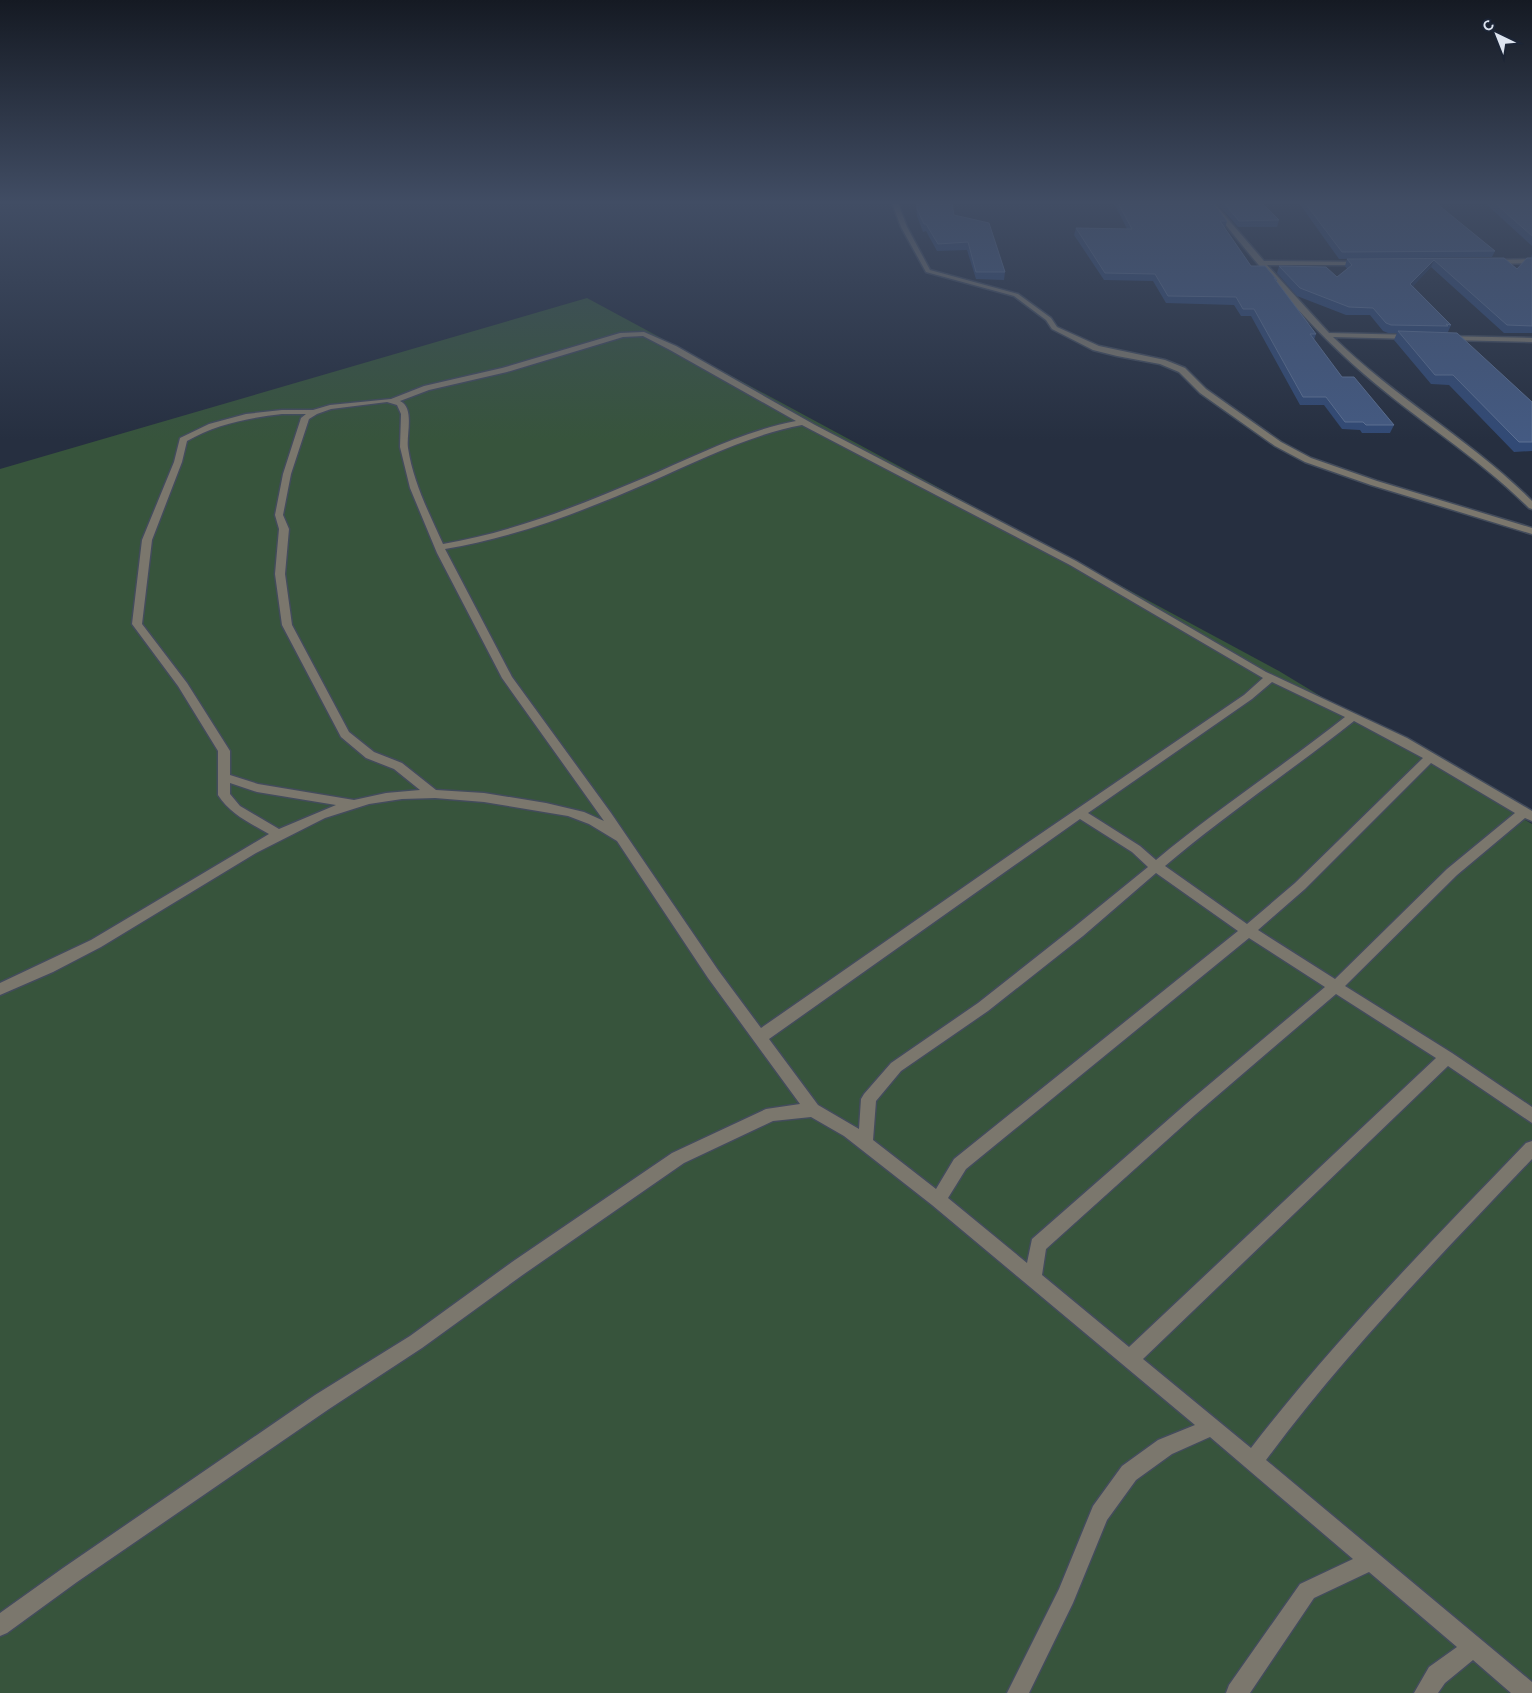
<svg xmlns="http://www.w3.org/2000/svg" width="1532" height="1693" font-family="Raleway,sans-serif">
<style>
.green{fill:#37543c}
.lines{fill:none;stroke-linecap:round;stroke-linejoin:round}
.minor-casing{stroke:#434c5c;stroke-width:3}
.minor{fill:#7b776d;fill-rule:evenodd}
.wall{fill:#324a75}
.shaded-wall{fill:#25385a}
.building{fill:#445a82;stroke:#5c7093}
</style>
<rect width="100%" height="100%" fill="#262f40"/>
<!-- green -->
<path class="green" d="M587,298L1279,671L1532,824V1693H0V469Z"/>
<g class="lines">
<!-- minor casing -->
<g class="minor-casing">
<path id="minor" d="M892,203H898L907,227L930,270L1018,294L1051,318L1057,327L1099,346L1165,360L1185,368L1206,389L1281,442L1311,458L1377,481L1532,528V534L1371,485L1305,462L1275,446L1200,393L1179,372L1160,364L1117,356L1093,350L1052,329L1046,320L1014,296L926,272L901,227Z
M1208,203H1214L1264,261L1365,262L1366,263L1363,265H1267L1329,333L1416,335L1417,337L1413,339L1333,337C1395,398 1471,440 1532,501V509L1529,508C1478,457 1418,421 1364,374C1306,324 1256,263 1208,203Z
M1532,259V263L1493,264L1490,262L1493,260Z
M620,333L644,332L676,346L815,425L1076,561L1266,672L1407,738L1532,811V821L1525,818L1457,875L1345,986L1452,1053L1532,1107V1123L1448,1066L1143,1359L1251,1448C1335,1339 1431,1242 1526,1143L1532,1141V1159C1440,1256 1346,1352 1266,1460L1532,1682V1693H1511L1473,1660L1445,1683L1438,1693H1414L1429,1667L1457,1647L1369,1572L1314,1598L1250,1693H1226L1229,1685L1300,1584L1353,1559L1210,1437L1172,1454L1136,1480L1107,1520L1073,1603L1029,1693H1007L1059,1589L1093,1506L1122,1466L1158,1440L1195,1425L932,1205L844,1136L811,1117L773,1121L684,1163L524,1274L422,1348L329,1409L77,1582L7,1633L0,1636V1613L63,1568L315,1395L410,1336L512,1262L672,1153L766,1109L800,1104L708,978L617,841L589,824L568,816L484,802L435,798L402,799L369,804L325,818L256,853L101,947L53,972L0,995V983L91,940L269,834C250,823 230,814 218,795V751L178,686L132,624L142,540L174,462L180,438L209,424L246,414L282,410H313L330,405L391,399L424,386L502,368ZM643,336L670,350L796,421C743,431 693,457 644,478C578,506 513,532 443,544C429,513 413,482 408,448C406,435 415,408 400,401L429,390L507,372L623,337ZM387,402L397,405L401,414L400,447L410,488L437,553L502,678L604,821L584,812L546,803L484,793L436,790L402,763L374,752L349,732L292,625L285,574L289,529L283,515L291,474L309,419L317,414L331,409ZM282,414H306L301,418L283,474L275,515L279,529L275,574L282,625L341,737L366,758L394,769L420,790L386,793L354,800L258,784L230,775V751L187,683L142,624L152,540L182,462L187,441C216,424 248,418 282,414ZM802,425L1070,565L1263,678L1244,695L1027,843L761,1028L718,970L611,813L512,677L445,549C517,537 583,511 650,482C700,460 749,435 802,425ZM1272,682L1345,717C1283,766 1217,809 1156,860L1140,846L1088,813L1252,699ZM1354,721L1423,758L1295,883L1247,924L1165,866C1225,815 1291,771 1354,721ZM1431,763L1515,813L1447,869L1335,979L1258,930L1305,889ZM230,783L257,792L336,805L279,829L240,806L230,794ZM1080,819L1132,852L1148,867L1073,928L978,1003L891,1063L864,1094L861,1099L859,1129L818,1105L769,1039ZM1156,873L1238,931L954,1159L936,1189L873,1140L876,1101L901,1071L988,1011L1083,936ZM1249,938L1325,987L1186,1104L1032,1239L1027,1263L948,1198L966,1169ZM1336,994L1436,1058L1129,1347L1042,1275L1046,1249L1196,1114Z
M1445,336L1532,338V342L1448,340H1445Z"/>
</g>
<!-- minor -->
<use href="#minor" class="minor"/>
</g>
<!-- wall -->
<path class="wall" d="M916,203H952L954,215L1005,272L1004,280L976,279L967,250L937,251L926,231L923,232L917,216Z
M1114,203H1213L1227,221L1225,228H1224L1251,266L1277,280L1276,282L1316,334L1314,340L1342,377L1394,425L1390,433H1362L1360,430L1342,429L1324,405H1300L1251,316H1241L1234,305L1166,303L1153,281L1104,280L1074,235L1076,228L1127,229Z
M1217,203H1262L1279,220L1277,227H1238Z
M1299,203H1436L1495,251L1492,257L1339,259Z
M1485,203H1532V246Z
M1532,254V333H1504L1431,267L1413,286L1451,325L1448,332L1446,333L1532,402V451L1514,452L1449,385L1431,384L1394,340L1397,333H1388L1383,331L1370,315H1346L1297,296L1277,273L1279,266L1337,277L1347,269L1345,266L1347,259L1504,258L1517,269L1531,258V257Z"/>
<!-- shaded-wall -->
<path class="shaded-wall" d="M1434,260L1431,267L1408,291L1410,284Z"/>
<!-- building -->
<path class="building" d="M917,203H952L954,215L989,223L1005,272H976L968,242L938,244L926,224H924L917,209Z
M1118,203H1213L1227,221H1220L1251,266H1265L1277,280L1274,278L1316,334H1310L1342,377H1354L1394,425H1366L1363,422H1345L1326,397H1303L1254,309H1243L1236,297L1168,296L1155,274L1105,273L1076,228L1132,229Z
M1224,203H1262L1279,220L1239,221Z
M1305,203H1436L1495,251L1342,252Z
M1495,203H1532V236Z
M1504,258L1517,269L1527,258H1532V326L1507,325L1434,260L1410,284L1451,325L1446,324L1448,326L1391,325L1386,323L1373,308L1349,307L1300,288L1279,266L1326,267L1337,277L1352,265L1347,259Z
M1398,331L1457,333L1532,402V442H1519L1453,375H1435Z"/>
<!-- sky -->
<linearGradient id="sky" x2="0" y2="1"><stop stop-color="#151a23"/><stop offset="0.46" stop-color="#414d64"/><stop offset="1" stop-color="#414d64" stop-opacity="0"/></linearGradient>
<rect width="1532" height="440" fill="url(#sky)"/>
<!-- north arrow -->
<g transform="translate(1497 35) rotate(317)" stroke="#1c2536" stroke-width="4" paint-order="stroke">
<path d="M0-4L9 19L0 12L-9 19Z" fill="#dde4ef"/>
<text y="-8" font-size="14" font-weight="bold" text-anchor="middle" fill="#dde4ef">С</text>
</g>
</svg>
